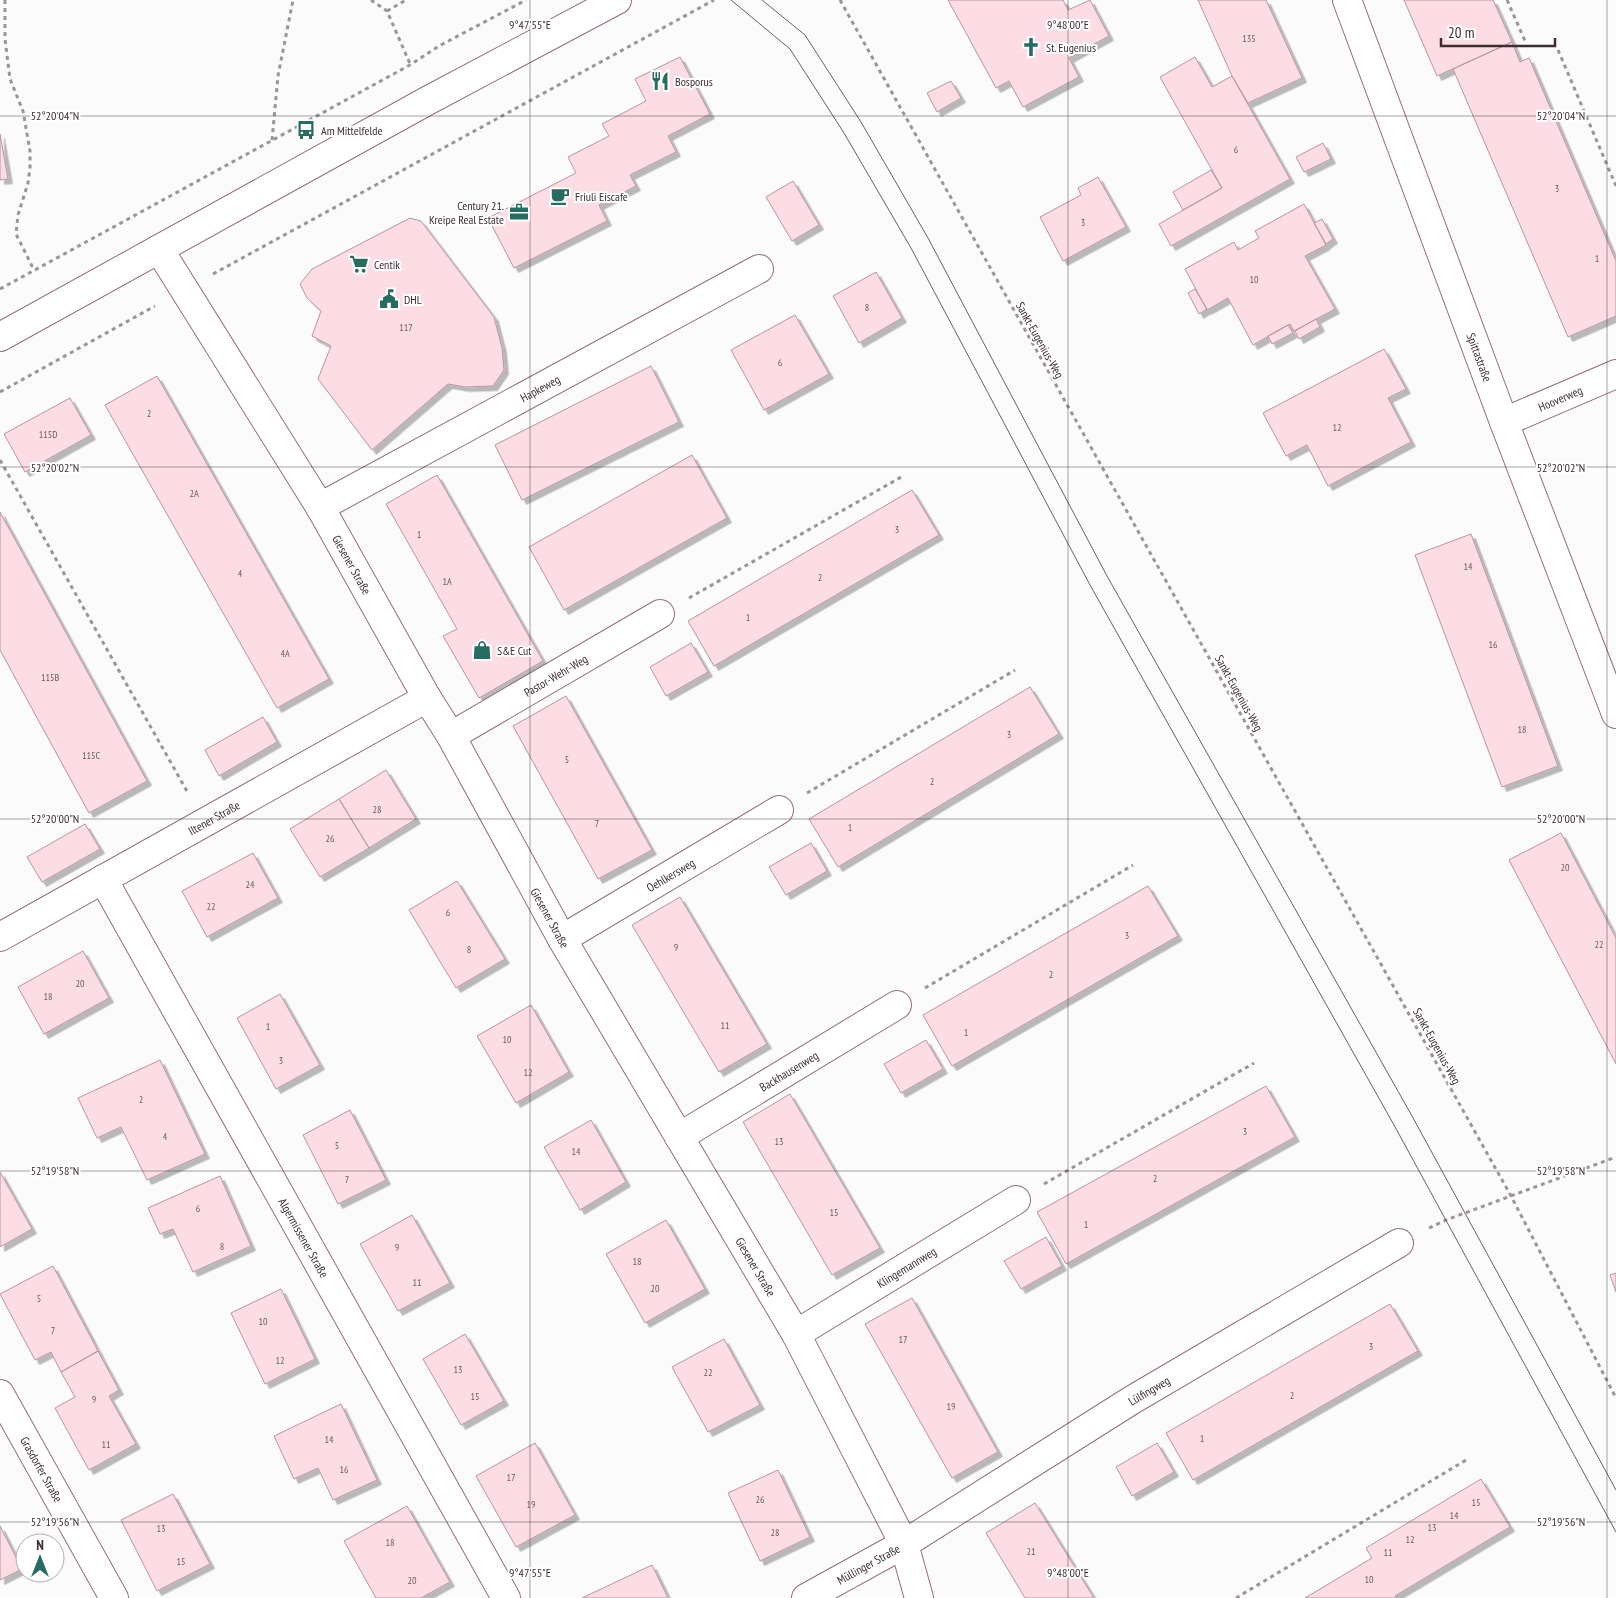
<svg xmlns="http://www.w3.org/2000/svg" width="1616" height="1598" font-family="'PT Sans Narrow',sans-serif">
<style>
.building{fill:#fcdce5;stroke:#b8949e;filter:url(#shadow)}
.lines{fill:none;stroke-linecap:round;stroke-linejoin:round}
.minor-casing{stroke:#916f79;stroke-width:30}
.tertiary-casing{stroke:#916f79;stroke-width:30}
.path{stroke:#9c9496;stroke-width:3;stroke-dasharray:4 4;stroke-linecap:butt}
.minor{stroke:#fff;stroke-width:28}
.tertiary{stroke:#fff;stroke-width:28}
.tram{stroke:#6a5e61;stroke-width:1}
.ticks{fill:none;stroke:#3c2d31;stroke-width:1;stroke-opacity:0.45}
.labels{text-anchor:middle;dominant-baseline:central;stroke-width:4;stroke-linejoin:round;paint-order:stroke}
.number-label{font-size:10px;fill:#6c595e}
.poi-label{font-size:12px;fill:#3c2d31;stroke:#fff;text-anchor:start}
.street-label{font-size:12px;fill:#3c2d31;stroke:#fff}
.ticks-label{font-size:12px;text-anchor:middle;fill:#3c2d31;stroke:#fff;stroke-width:4;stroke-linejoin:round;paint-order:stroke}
</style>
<defs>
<filter id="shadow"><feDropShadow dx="4.5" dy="4.5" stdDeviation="0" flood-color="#0004"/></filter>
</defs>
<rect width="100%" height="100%" fill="#fbfbfb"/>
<!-- building -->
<path class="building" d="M948,0H1063L1068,10L1090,0L1109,36L1069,58L1079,77L1023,107L1009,81L996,88Z
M1198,0H1266L1302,78L1248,103L1232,76Z
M1404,0H1493L1512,42L1437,76Z
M1512,42L1520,62L1529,58L1616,261V316L1568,337L1453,69Z
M680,57L710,114L668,136L676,152L630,175L636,186L599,205L607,221L514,268L488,218L576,173L568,157L609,136L602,124L646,101L635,79Z
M1195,57L1212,87L1232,76L1290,179L1171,246L1159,224L1222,188L1160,77Z
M951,81L961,98L937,112L927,93Z
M0,134L8,179L0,180Z
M1323,143L1331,159L1304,172L1296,157Z
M1211,170L1222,188L1183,210L1173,192Z
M1098,177L1126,227L1063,261L1040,217L1081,195L1078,188Z
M793,181L819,225L792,241L766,197Z
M1304,204L1326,245L1305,256L1335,309L1294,331L1290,324L1253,345L1228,298L1207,310L1185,269L1234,242L1238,250L1259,238L1255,231Z
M410,218L421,221L494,317L502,348L504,370L493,386L465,387L448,384L372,450L318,379L331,346L312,336L321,311L307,298L300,284L312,269Z
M1322,219L1333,239L1326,244L1314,223Z
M876,272L902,318L859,343L833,296Z
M1195,289L1207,309L1199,314L1188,293Z
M795,315L829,374L764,410L731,350Z
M1316,319L1320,327L1299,339L1295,331Z
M1288,325L1293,333L1272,344L1268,336Z
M1384,349L1406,389L1388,398L1411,442L1328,486L1307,445L1286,456L1263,413Z
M651,366L679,422L522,500L495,445Z
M157,376L329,679L277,708L105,405Z
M70,398L91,435L25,472L4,434Z
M692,455L727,518L564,610L529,547Z
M437,475L543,661L479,698L443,636L457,629L386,504Z
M912,490L939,535L714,666L688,621Z
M0,512L147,781L89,813L0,650Z
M1471,534L1558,766L1502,787L1415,555Z
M691,643L708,672L666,696L650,667Z
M1030,687L1059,734L838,867L809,819Z
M566,696L652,850L598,879L513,726Z
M263,717L277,742L219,776L205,750Z
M386,770L416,819L369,848L339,799Z
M339,799L369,848L320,877L290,829Z
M85,824L100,849L42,882L27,857Z
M1561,833L1616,938V1064L1509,860Z
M811,843L827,871L786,895L769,867Z
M253,853L278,898L207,937L182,891Z
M457,881L505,959L456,988L409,910Z
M1148,886L1178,936L952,1066L923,1015Z
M680,897L767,1044L719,1072L632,925Z
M83,951L109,998L44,1034L18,987Z
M280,994L320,1065L276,1089L237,1018Z
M531,1005L569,1072L516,1103L477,1036Z
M926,1040L943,1069L901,1093L884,1064Z
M160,1060L205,1154L147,1180L121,1127L97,1138L78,1098Z
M1266,1086L1295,1137L1066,1264L1037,1212Z
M790,1094L880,1248L832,1275L743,1122Z
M350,1110L386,1180L338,1204L303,1135Z
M591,1120L626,1182L580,1210L544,1147Z
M0,1172L32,1229L0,1247Z
M220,1176L251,1246L193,1272L173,1229L160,1234L148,1208Z
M412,1215L450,1283L398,1311L360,1244Z
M666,1220L705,1289L645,1323L606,1254Z
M1046,1237L1062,1266L1021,1289L1004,1261Z
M53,1266L98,1351L61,1372L51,1352L35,1360L0,1294Z
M1616,1273V1292L1610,1275Z
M281,1289L315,1359L265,1384L231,1313Z
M912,1298L998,1452L952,1478L865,1324Z
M1390,1304L1418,1351L1193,1480L1166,1433Z
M465,1334L504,1401L461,1425L423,1359Z
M724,1339L760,1405L708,1432L672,1367Z
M98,1351L119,1390L109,1396L136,1444L89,1470L55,1408L75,1397L61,1372Z
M341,1404L377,1480L333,1500L318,1468L294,1479L274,1436Z
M535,1443L575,1515L516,1547L476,1476Z
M1157,1443L1174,1472L1132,1496L1116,1467Z
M778,1470L810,1537L760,1561L728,1493Z
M1481,1479L1510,1527L1395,1596L1397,1598H1305L1372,1558L1366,1548Z
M173,1494L210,1564L157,1591L121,1520Z
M1035,1503L1094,1598H1025L986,1533Z
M407,1506L450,1582L421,1598H376L344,1541Z
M0,1526L22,1569L0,1580Z
M652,1565L668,1598H582Z"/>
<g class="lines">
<!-- minor casing -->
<g class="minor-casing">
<g id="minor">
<path id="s1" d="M1347,0L1504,422L1616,714"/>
<path id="s2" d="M159,249L320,507L427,698L451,736L562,939L796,1334L904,1544L919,1598"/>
<path id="s3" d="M1504,422L1616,374"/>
<path id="s4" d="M320,507L759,269"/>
<path id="s5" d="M451,736L660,614"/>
<path id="s6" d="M103,879L506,1598"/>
<path id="s7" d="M0,937L427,698"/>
<path id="s8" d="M562,939L779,810"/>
<path id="s9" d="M679,1137L897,1005"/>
<path id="s10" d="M796,1334L1016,1200"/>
<path id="s11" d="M0,1394L114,1598"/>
<path id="s12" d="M806,1598L904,1544L1132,1400L1399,1243"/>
</g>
</g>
<!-- tertiary casing -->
<g class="tertiary-casing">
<path id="tertiary" d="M0,337L427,101L617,0"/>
</g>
<!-- path -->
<path class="path" d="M5,0V39L10,79L23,111L30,151V168L28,183L18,215L16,234L34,270
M371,0L387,11L411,66
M840,0L1511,1196L1616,1398
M1507,0L1525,41
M387,11L406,0
M1558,50L1616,186
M272,140L278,76L293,0
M213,274L714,0
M0,289L410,65L439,46L526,0
M0,392L155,306
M0,460L188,793
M689,598L903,476
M807,793L1015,670
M925,988L1133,865
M1044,1184L1254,1063
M1429,1228L1446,1220L1616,1157
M1236,1598L1466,1460"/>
<!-- minor -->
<use href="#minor" class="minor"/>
<!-- tertiary -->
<use href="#tertiary" class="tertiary"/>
<!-- tram -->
<path class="tram" d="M731,0L790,49L844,133L911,248L1090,585L1394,1125L1616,1532
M762,0L805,35L861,122L928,238L1107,576L1412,1116L1616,1490"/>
</g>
<!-- ticks -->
<path class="ticks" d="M530,0V1598M1068,0V1598M1607,0V1598M0,116H1616M0,467H1616M0,819H1616M0,1171H1616M0,1522H1616"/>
<!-- icons -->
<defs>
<g id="church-bare" transform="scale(1.5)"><path d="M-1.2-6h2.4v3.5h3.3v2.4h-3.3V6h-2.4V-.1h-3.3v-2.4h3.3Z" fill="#276c60" stroke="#fff" stroke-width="2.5" paint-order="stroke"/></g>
<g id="restaurant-bare" transform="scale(1.5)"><path d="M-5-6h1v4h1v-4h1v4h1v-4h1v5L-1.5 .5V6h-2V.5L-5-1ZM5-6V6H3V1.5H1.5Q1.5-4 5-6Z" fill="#276c60" stroke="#fff" stroke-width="2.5" paint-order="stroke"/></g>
<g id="bus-bare" transform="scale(1.5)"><path d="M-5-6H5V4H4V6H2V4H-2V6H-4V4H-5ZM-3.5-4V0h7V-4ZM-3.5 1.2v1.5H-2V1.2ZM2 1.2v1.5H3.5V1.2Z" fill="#276c60" stroke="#fff" stroke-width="2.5" paint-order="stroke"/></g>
<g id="cafe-bare" transform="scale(1.5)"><path d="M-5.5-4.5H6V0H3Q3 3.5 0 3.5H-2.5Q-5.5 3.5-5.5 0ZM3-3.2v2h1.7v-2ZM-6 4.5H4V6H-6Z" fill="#276c60" stroke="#fff" stroke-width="2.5" paint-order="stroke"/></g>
<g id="office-bare" transform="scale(1.5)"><path d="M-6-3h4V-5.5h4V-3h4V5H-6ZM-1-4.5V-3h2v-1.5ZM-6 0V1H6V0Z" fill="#276c60" stroke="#fff" stroke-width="2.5" paint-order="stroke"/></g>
<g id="supermarket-bare" transform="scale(1.5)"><path d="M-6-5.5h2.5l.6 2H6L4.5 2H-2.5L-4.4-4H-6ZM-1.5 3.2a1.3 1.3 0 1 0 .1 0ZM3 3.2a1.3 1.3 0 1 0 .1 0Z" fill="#276c60" stroke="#fff" stroke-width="2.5" paint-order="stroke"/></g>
<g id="civic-bare" transform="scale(1.5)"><path d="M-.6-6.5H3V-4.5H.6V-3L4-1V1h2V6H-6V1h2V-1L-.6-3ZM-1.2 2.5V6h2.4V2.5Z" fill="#276c60" stroke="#fff" stroke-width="2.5" paint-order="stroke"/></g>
<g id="shop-bare" transform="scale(1.5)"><path d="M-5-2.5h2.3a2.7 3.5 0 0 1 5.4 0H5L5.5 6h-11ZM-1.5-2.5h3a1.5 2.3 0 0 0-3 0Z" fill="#276c60" stroke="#fff" stroke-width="2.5" paint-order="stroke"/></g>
</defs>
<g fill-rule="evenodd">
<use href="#church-bare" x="1031" y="47"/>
<use href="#restaurant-bare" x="660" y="81"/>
<use href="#bus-bare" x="306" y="130"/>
<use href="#cafe-bare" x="560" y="196"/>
<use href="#office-bare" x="519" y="212"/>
<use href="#supermarket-bare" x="359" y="264"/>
<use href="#civic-bare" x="389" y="299"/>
<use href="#shop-bare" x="482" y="650"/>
</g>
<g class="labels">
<!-- number labels -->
<g class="number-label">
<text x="1249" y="38">135</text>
<text x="1236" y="149">6</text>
<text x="1557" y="188">3</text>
<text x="1083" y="222">3</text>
<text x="1597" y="258">1</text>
<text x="1254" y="279">10</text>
<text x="867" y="307">8</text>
<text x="406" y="327">117</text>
<text x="780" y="362">6</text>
<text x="149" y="413">2</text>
<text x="1337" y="427">12</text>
<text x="48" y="434">115D</text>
<text x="194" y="493">2A</text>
<text x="897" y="529">3</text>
<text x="419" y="534">1</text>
<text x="1468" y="566">14</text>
<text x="240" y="573">4</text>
<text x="820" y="577">2</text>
<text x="447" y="581">1A</text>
<text x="748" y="617">1</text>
<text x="1493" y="644">16</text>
<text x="285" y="653">4A</text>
<text x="50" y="677">115B</text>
<text x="1522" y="729">18</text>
<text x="1009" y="734">3</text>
<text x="91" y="755">115C</text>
<text x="567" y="759">5</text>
<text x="932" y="781">2</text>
<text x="377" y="809">28</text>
<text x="597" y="823">7</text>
<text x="850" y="827">1</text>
<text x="330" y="838">26</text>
<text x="1565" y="867">20</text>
<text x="250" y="884">24</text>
<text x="211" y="906">22</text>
<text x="448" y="912">6</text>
<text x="1127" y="935">3</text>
<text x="1599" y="944">22</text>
<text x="676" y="947">9</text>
<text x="469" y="949">8</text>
<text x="1051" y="974">2</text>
<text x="80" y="983">20</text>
<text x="48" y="996">18</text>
<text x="725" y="1025">11</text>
<text x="268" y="1026">1</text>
<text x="966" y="1032">1</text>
<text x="507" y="1039">10</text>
<text x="281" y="1060">3</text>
<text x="528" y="1072">12</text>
<text x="141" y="1099">2</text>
<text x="1245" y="1131">3</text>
<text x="165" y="1136">4</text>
<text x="779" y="1141">13</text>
<text x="337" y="1145">5</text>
<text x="576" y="1151">14</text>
<text x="1155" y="1178">2</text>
<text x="347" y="1179">7</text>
<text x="198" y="1208">6</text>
<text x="834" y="1212">15</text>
<text x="1086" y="1224">1</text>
<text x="222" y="1246">8</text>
<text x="397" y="1247">9</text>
<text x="637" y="1261">18</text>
<text x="417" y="1282">11</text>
<text x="655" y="1288">20</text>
<text x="39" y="1298">5</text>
<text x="263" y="1321">10</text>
<text x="53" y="1330">7</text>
<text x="903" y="1339">17</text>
<text x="1371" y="1346">3</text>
<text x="280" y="1360">12</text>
<text x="458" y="1369">13</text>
<text x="708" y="1372">22</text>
<text x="1292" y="1395">2</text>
<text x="475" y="1396">15</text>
<text x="94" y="1399">9</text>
<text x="951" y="1406">19</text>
<text x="1202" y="1438">1</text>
<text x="329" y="1439">14</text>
<text x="106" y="1444">11</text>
<text x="344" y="1469">16</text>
<text x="511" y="1477">17</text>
<text x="760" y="1499">26</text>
<text x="1476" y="1502">15</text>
<text x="531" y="1504">19</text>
<text x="1454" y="1515">14</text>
<text x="1432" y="1527">13</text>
<text x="161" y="1528">13</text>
<text x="775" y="1532">28</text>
<text x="1410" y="1539">12</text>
<text x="390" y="1542">18</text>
<text x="1031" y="1551">21</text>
<text x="1388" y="1552">11</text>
<text x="181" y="1561">15</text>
<text x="1369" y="1579">10</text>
<text x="412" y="1580">20</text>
</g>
<!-- poi labels -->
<g class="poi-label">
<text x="1046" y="47">St. Eugenius</text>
<text x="675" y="81">Bosporus</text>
<text x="321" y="130">Am Mittelfelde</text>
<text x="575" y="196">Friuli Eiscafe</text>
<text x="504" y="205" text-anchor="end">Century 21.<tspan x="504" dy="14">Kreipe Real Estate</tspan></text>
<text x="374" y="264">Centik</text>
<text x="404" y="299">DHL</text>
<text x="497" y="650">S&amp;E Cut</text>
</g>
<!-- street labels -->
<g class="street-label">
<text transform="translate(1040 340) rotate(61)">Sankt-Eugenius-Weg</text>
<text stroke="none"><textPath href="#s1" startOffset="381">Spittastraße</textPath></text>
<text stroke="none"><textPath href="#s4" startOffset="250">Hapkeweg</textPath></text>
<text stroke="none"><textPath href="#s3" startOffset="61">Hooverweg</textPath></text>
<text stroke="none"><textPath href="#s2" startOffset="370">Giesener Straße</textPath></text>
<text stroke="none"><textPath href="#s5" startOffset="121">Pastor-Wehr-Weg</textPath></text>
<text transform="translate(1239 693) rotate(61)">Sankt-Eugenius-Weg</text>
<text stroke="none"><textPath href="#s7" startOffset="245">Iltener Straße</textPath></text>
<text stroke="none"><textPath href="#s8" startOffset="126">Oehlkersweg</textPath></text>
<text stroke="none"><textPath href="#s2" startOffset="775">Giesener Straße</textPath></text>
<text transform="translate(1437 1046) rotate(61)">Sankt-Eugenius-Weg</text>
<text stroke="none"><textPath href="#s9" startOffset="128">Backhausenweg</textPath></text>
<text stroke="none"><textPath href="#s6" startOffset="411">Algermissener Straße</textPath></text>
<text stroke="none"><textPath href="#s2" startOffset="1180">Giesener Straße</textPath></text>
<text stroke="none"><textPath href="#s10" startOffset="129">Klingemannweg</textPath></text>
<text stroke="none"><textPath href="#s12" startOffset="401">Lülfingweg</textPath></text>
<text stroke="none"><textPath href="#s11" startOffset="86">Grasdorfer Straße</textPath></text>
<text stroke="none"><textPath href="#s12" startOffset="71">Müllinger Straße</textPath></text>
</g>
</g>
<g class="ticks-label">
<text x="530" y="29">9°47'55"E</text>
<text x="1068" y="29">9°48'00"E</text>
<text x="55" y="120">52°20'04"N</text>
<text x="1561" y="120">52°20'04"N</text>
<text x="55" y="472">52°20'02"N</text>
<text x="1561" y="472">52°20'02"N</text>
<text x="55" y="823">52°20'00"N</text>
<text x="1561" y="823">52°20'00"N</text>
<text x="55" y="1175">52°19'58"N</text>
<text x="1561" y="1175">52°19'58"N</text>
<text x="55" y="1526">52°19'56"N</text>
<text x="1561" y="1526">52°19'56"N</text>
<text x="530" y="1577">9°47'55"E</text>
<text x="1068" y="1577">9°48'00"E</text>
</g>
<!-- north arrow -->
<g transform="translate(40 1558)"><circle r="24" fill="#ffffff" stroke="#b1abad"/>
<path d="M0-4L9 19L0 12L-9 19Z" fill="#276c60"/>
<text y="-8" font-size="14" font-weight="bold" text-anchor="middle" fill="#3c2d31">N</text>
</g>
<!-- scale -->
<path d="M1441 38v8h114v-8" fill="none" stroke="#3c2d31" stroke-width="2.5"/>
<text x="1448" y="38" font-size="15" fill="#3c2d31" stroke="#ffffff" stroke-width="4" paint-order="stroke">20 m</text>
</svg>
